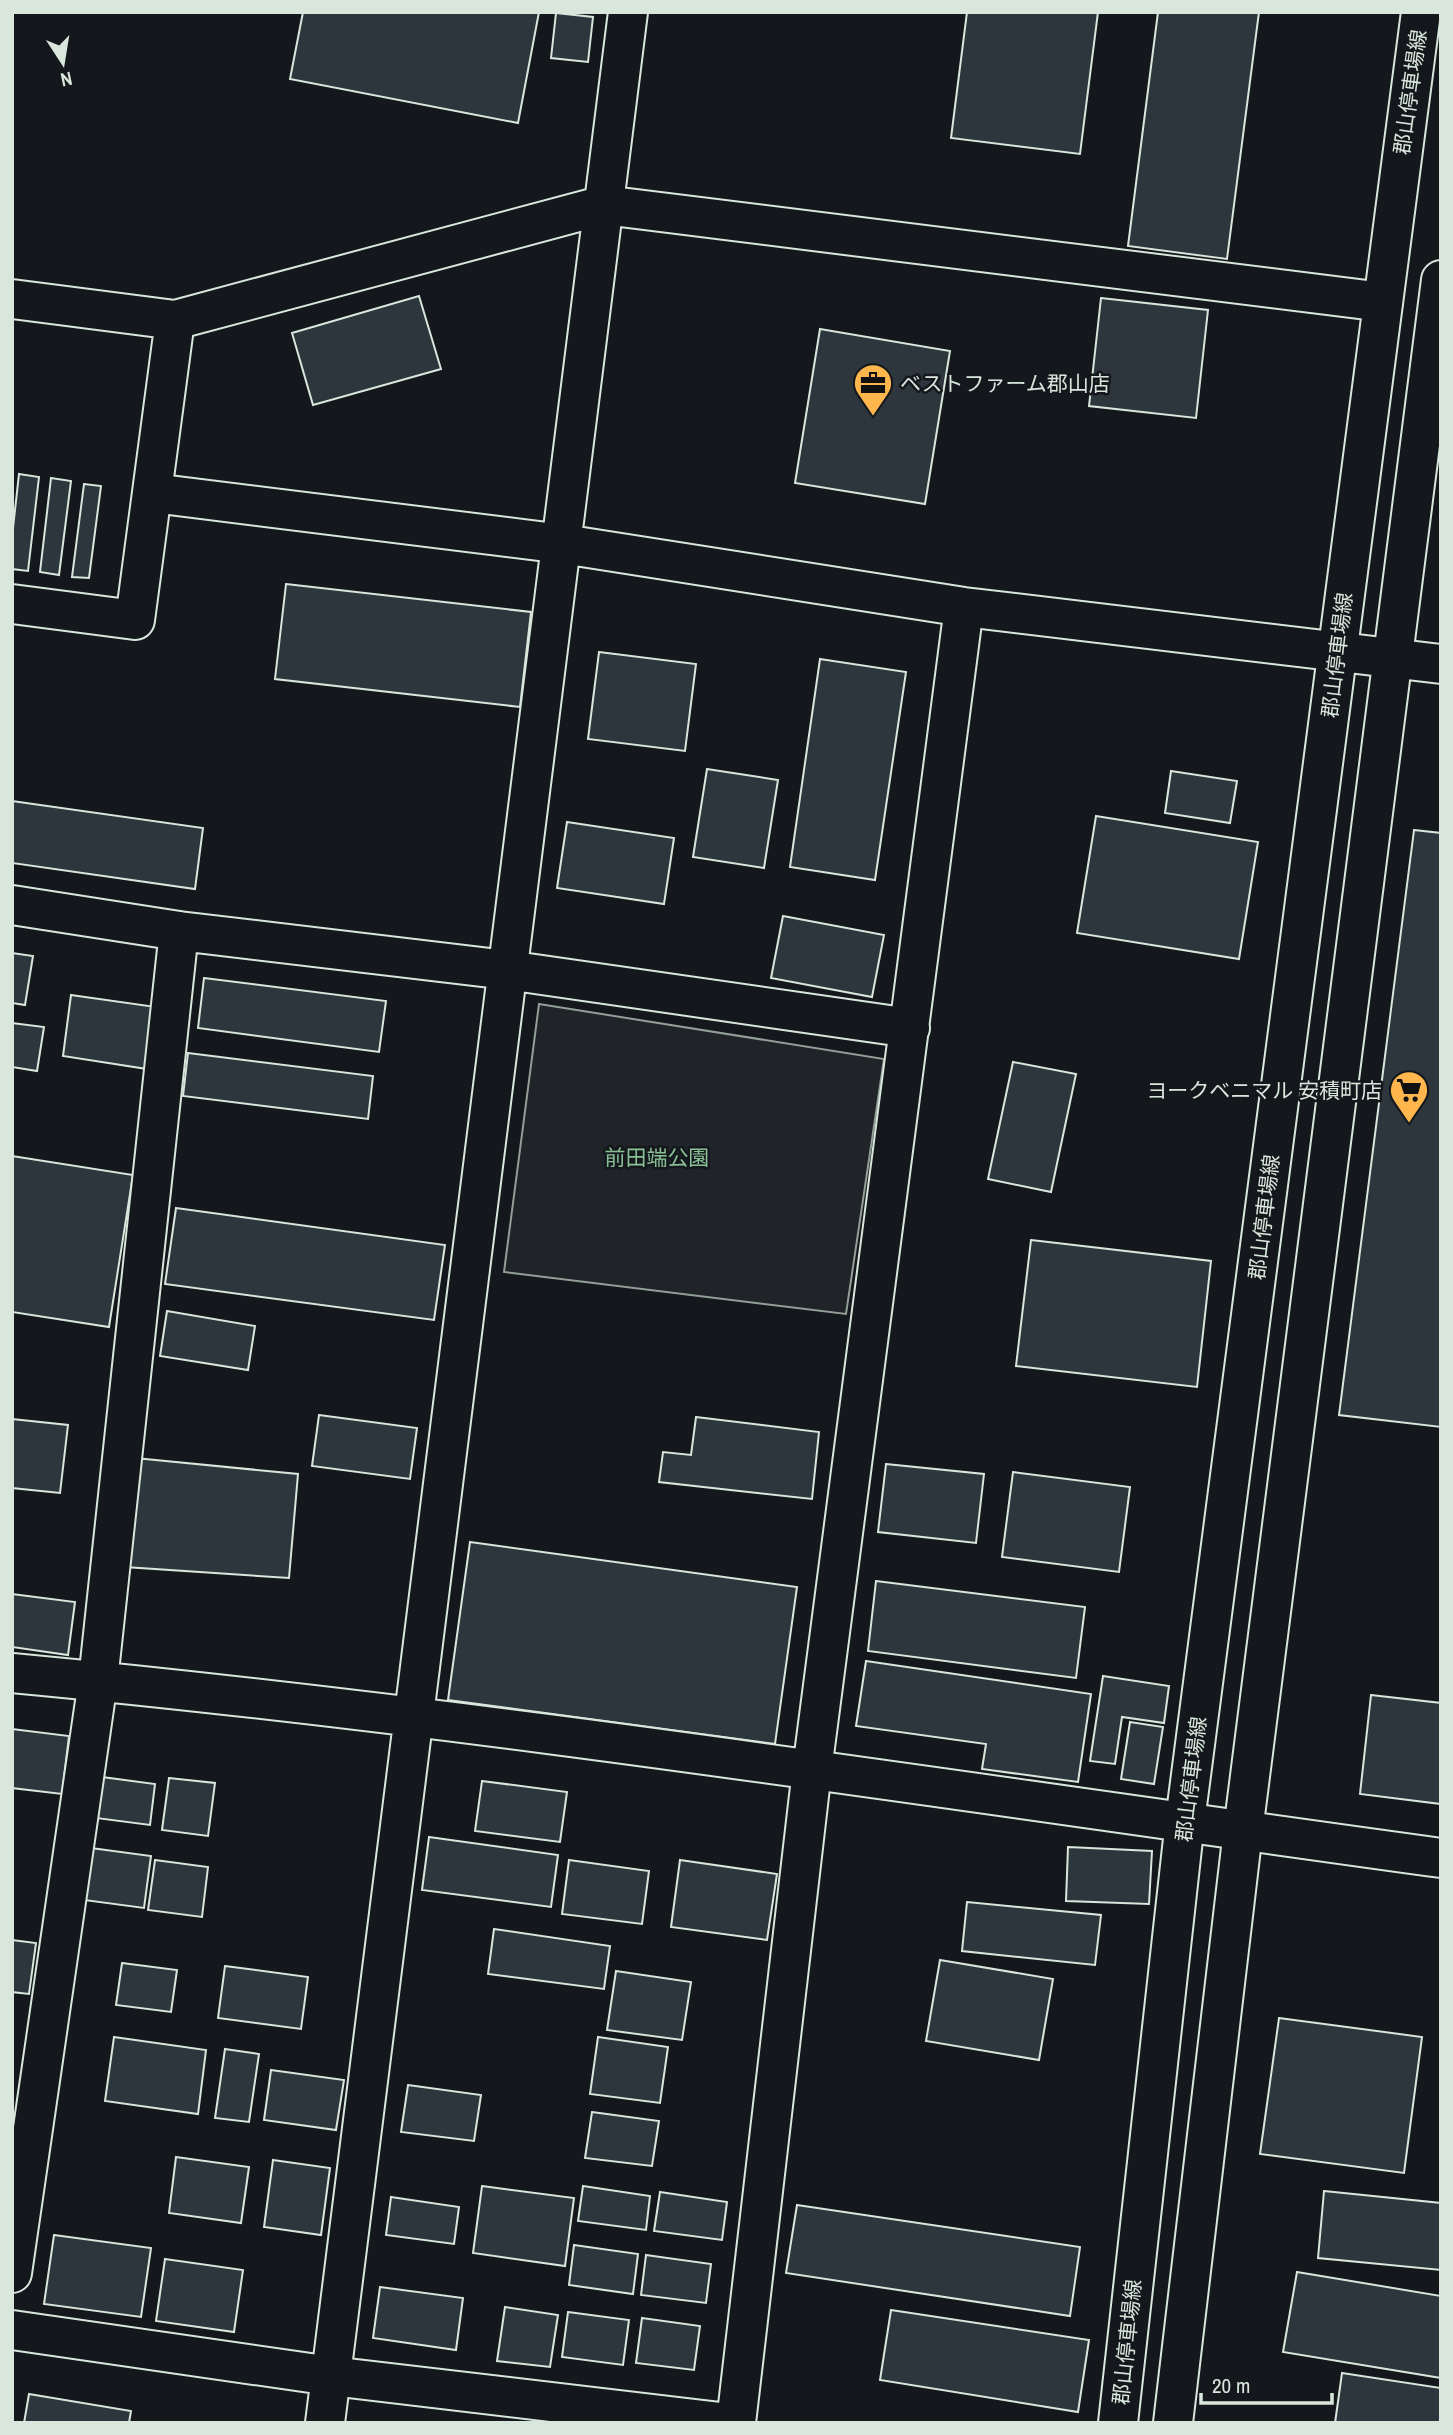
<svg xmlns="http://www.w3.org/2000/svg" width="1453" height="2435" font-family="'Archivo Narrow','Noto Sans JP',sans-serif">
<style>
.green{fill:#202428;stroke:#939e99;stroke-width:2}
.building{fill:#2c363c;stroke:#d8e6dc;stroke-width:2}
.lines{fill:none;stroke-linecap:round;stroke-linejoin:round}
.minor-casing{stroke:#d8e6dc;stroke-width:42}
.major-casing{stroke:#d8e6dc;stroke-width:42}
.minor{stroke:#14181c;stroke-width:38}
.major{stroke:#14181c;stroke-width:38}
.labels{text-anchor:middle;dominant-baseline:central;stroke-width:5;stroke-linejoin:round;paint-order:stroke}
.street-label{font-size:21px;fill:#d8e6dc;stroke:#14181c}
.poi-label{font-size:21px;fill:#d8e6dc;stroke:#14181c;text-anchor:start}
.park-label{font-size:21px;fill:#8ac095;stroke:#14181c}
</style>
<rect width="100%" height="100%" fill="#14181c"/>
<!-- green -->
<path class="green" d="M539,1004L884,1059L846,1314L504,1272Z"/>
<!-- building -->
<path class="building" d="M303,12H539L518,123L290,79Z
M967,12H1098L1080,154L951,138Z
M1158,12H1259L1227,259L1128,246Z
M556,13L593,17L588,62L551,58Z
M419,296L441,369L313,405L292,333Z
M1101,298L1208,310L1196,418L1089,406Z
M820,329L950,351L925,504L795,483Z
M19,474L39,477L28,571L12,569V537Z
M51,478L71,481L59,575L40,572Z
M84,484L101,486L89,578L72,577Z
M286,584L531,612L520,707L275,679Z
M599,652L696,664L685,751L588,739Z
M820,659L906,672L875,880L790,867Z
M707,769L778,780L764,868L693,857Z
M1171,771L1237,781L1230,823L1165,813Z
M12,801L203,828L195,889L12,863Z
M1096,816L1258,842L1239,959L1077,933Z
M567,822L674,838L664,904L557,888Z
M1414,830L1441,833V1427L1339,1415Z
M783,916L884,935L872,997L771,978Z
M12,953L33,956L25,1005L12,1003Z
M204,978L386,1001L379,1052L198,1028Z
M71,995L156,1007L147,1069L63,1056Z
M12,1023L44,1027L37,1071L12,1067Z
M188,1053L373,1076L368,1119L183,1096Z
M1013,1062L1076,1074L1051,1192L988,1179Z
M12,1156L133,1175L109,1327L12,1312Z
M176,1208L445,1245L434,1320L165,1284Z
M1031,1240L1211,1261L1197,1387L1016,1366Z
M167,1311L255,1326L248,1370L160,1356Z
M319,1415L417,1428L410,1479L312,1466Z
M696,1417L819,1432L812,1499L659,1482L663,1452L691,1455Z
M12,1419L68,1425L60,1493L12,1488Z
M135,1458L298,1474L289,1578L125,1567Z
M886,1464L984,1474L976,1543L878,1532Z
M1013,1472L1130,1487L1119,1572L1002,1557Z
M470,1542L797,1587L775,1744L448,1700Z
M876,1581L1085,1607L1076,1678L868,1651Z
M12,1594L75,1602L68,1655L12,1647Z
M866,1661L1091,1694L1078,1782L982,1769L986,1744L856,1726Z
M1103,1676L1169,1686L1164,1723L1122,1717L1115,1764L1090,1761Z
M1371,1695L1441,1703V1804L1360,1794Z
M1130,1722L1163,1727L1154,1784L1121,1779Z
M12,1729L69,1736L62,1794L12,1788Z
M102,1777L155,1784L150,1825L96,1818Z
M169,1778L215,1783L208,1836L162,1830Z
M482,1781L567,1792L560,1842L475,1831Z
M429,1837L558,1855L551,1907L422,1890Z
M1068,1847L1152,1851L1149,1904L1066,1901Z
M91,1848L151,1856L144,1908L84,1900Z
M155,1860L208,1867L202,1917L148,1910Z
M569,1860L649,1871L642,1924L562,1914Z
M680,1860L777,1874L767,1940L671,1927Z
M967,1902L1101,1915L1095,1965L962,1951Z
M494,1929L610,1946L604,1989L488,1974Z
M12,1940L36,1943L29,1994L12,1992Z
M940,1960L1053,1979L1039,2060L926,2041Z
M122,1963L177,1970L171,2012L116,2005Z
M225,1966L308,1977L301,2029L218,2018Z
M616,1971L691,1982L682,2040L607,2030Z
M1279,2018L1422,2037L1404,2173L1260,2154Z
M114,2037L206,2050L198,2114L105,2101Z
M598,2037L668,2047L660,2103L590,2094Z
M225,2049L259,2054L249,2122L215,2118Z
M271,2070L344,2080L336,2130L264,2120Z
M408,2085L481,2095L474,2141L401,2132Z
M592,2112L659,2121L652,2166L585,2158Z
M176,2157L249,2167L241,2223L169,2213Z
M273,2160L330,2168L321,2235L264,2227Z
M482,2186L574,2198L565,2266L473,2253Z
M583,2186L650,2196L646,2230L578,2221Z
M1324,2191L1441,2203V2270L1318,2258Z
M660,2192L727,2202L722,2240L654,2231Z
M391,2197L459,2207L454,2244L386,2235Z
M797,2205L1080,2247L1070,2316L786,2273Z
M54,2235L151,2248L141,2317L44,2304Z
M574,2245L638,2254L633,2294L569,2285Z
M646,2255L711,2264L706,2303L641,2295Z
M165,2259L243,2270L234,2332L156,2321Z
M1297,2272L1441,2296V2378L1283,2352Z
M380,2287L463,2298L456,2350L373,2338Z
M505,2307L558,2315L550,2367L497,2361Z
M891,2310L1089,2340L1078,2412L880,2380Z
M568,2312L629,2320L623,2365L562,2357Z
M642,2318L700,2326L694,2370L636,2363Z
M1342,2373L1441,2388V2423H1335Z
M29,2394L131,2411L129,2423H24Z"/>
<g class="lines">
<!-- minor casing -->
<g class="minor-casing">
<path id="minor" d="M12,299L175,320L135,620L12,604
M175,320L604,205L1383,302
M153,493L563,544L964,607L1441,664
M12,905L179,931L507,970L910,1028
M12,1673C490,1718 965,1793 1441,1858
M12,2273L98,1681L179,931
M12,2330L331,2376L729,2423
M325,2423L628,12
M736,2423L812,1770L964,607"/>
</g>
<!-- major casing -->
<g class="major-casing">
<path id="major" d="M1118,2423L1185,1821L1421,12
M1173,2423L1243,1831L1441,280"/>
</g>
<!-- minor -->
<use href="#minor" class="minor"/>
<!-- major -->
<use href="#major" class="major"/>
</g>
<!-- icons -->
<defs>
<g id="office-pin" transform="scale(2.0125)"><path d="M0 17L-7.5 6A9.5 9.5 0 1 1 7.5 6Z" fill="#ffb74d" stroke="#14181c"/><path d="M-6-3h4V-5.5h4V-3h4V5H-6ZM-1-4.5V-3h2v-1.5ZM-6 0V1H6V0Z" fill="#111"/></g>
<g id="supermarket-pin" transform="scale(2.0125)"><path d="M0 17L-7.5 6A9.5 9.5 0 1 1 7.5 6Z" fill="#ffb74d" stroke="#14181c"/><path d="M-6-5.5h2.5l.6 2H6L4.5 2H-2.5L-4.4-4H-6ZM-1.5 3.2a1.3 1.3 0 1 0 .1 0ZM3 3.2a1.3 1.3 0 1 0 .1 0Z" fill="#111"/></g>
</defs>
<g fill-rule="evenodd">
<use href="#office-pin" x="873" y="383"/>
<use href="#supermarket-pin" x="1409" y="1090"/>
</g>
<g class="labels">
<!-- street labels -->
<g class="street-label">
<text transform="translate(1410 92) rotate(-82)">郡山停車場線</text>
<text transform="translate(1337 655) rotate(-83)">郡山停車場線</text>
<text transform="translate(1264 1217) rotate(-83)">郡山停車場線</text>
<text transform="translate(1191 1779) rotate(-83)">郡山停車場線</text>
<text transform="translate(1127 2342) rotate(-84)">郡山停車場線</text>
</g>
<!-- poi labels -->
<g class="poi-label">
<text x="900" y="383">ベストファーム郡山店</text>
<text x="1382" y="1090" text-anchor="end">ヨークベニマル 安積町店</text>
</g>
<!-- park labels -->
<g class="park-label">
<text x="657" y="1157">前田端公園</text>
</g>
</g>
<!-- border -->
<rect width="1453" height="2435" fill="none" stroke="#d8e6dc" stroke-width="28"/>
<!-- north arrow -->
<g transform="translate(63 63) rotate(168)" stroke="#14181c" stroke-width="5" paint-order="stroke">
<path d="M0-5L12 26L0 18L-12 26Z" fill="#d8e6dc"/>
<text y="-10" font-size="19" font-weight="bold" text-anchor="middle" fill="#d8e6dc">N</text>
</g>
<!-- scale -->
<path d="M1201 2393v10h131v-10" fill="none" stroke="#d8e6dc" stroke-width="3.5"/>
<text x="1212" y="2393" font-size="21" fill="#d8e6dc" stroke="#14181c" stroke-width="5" paint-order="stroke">20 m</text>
</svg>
